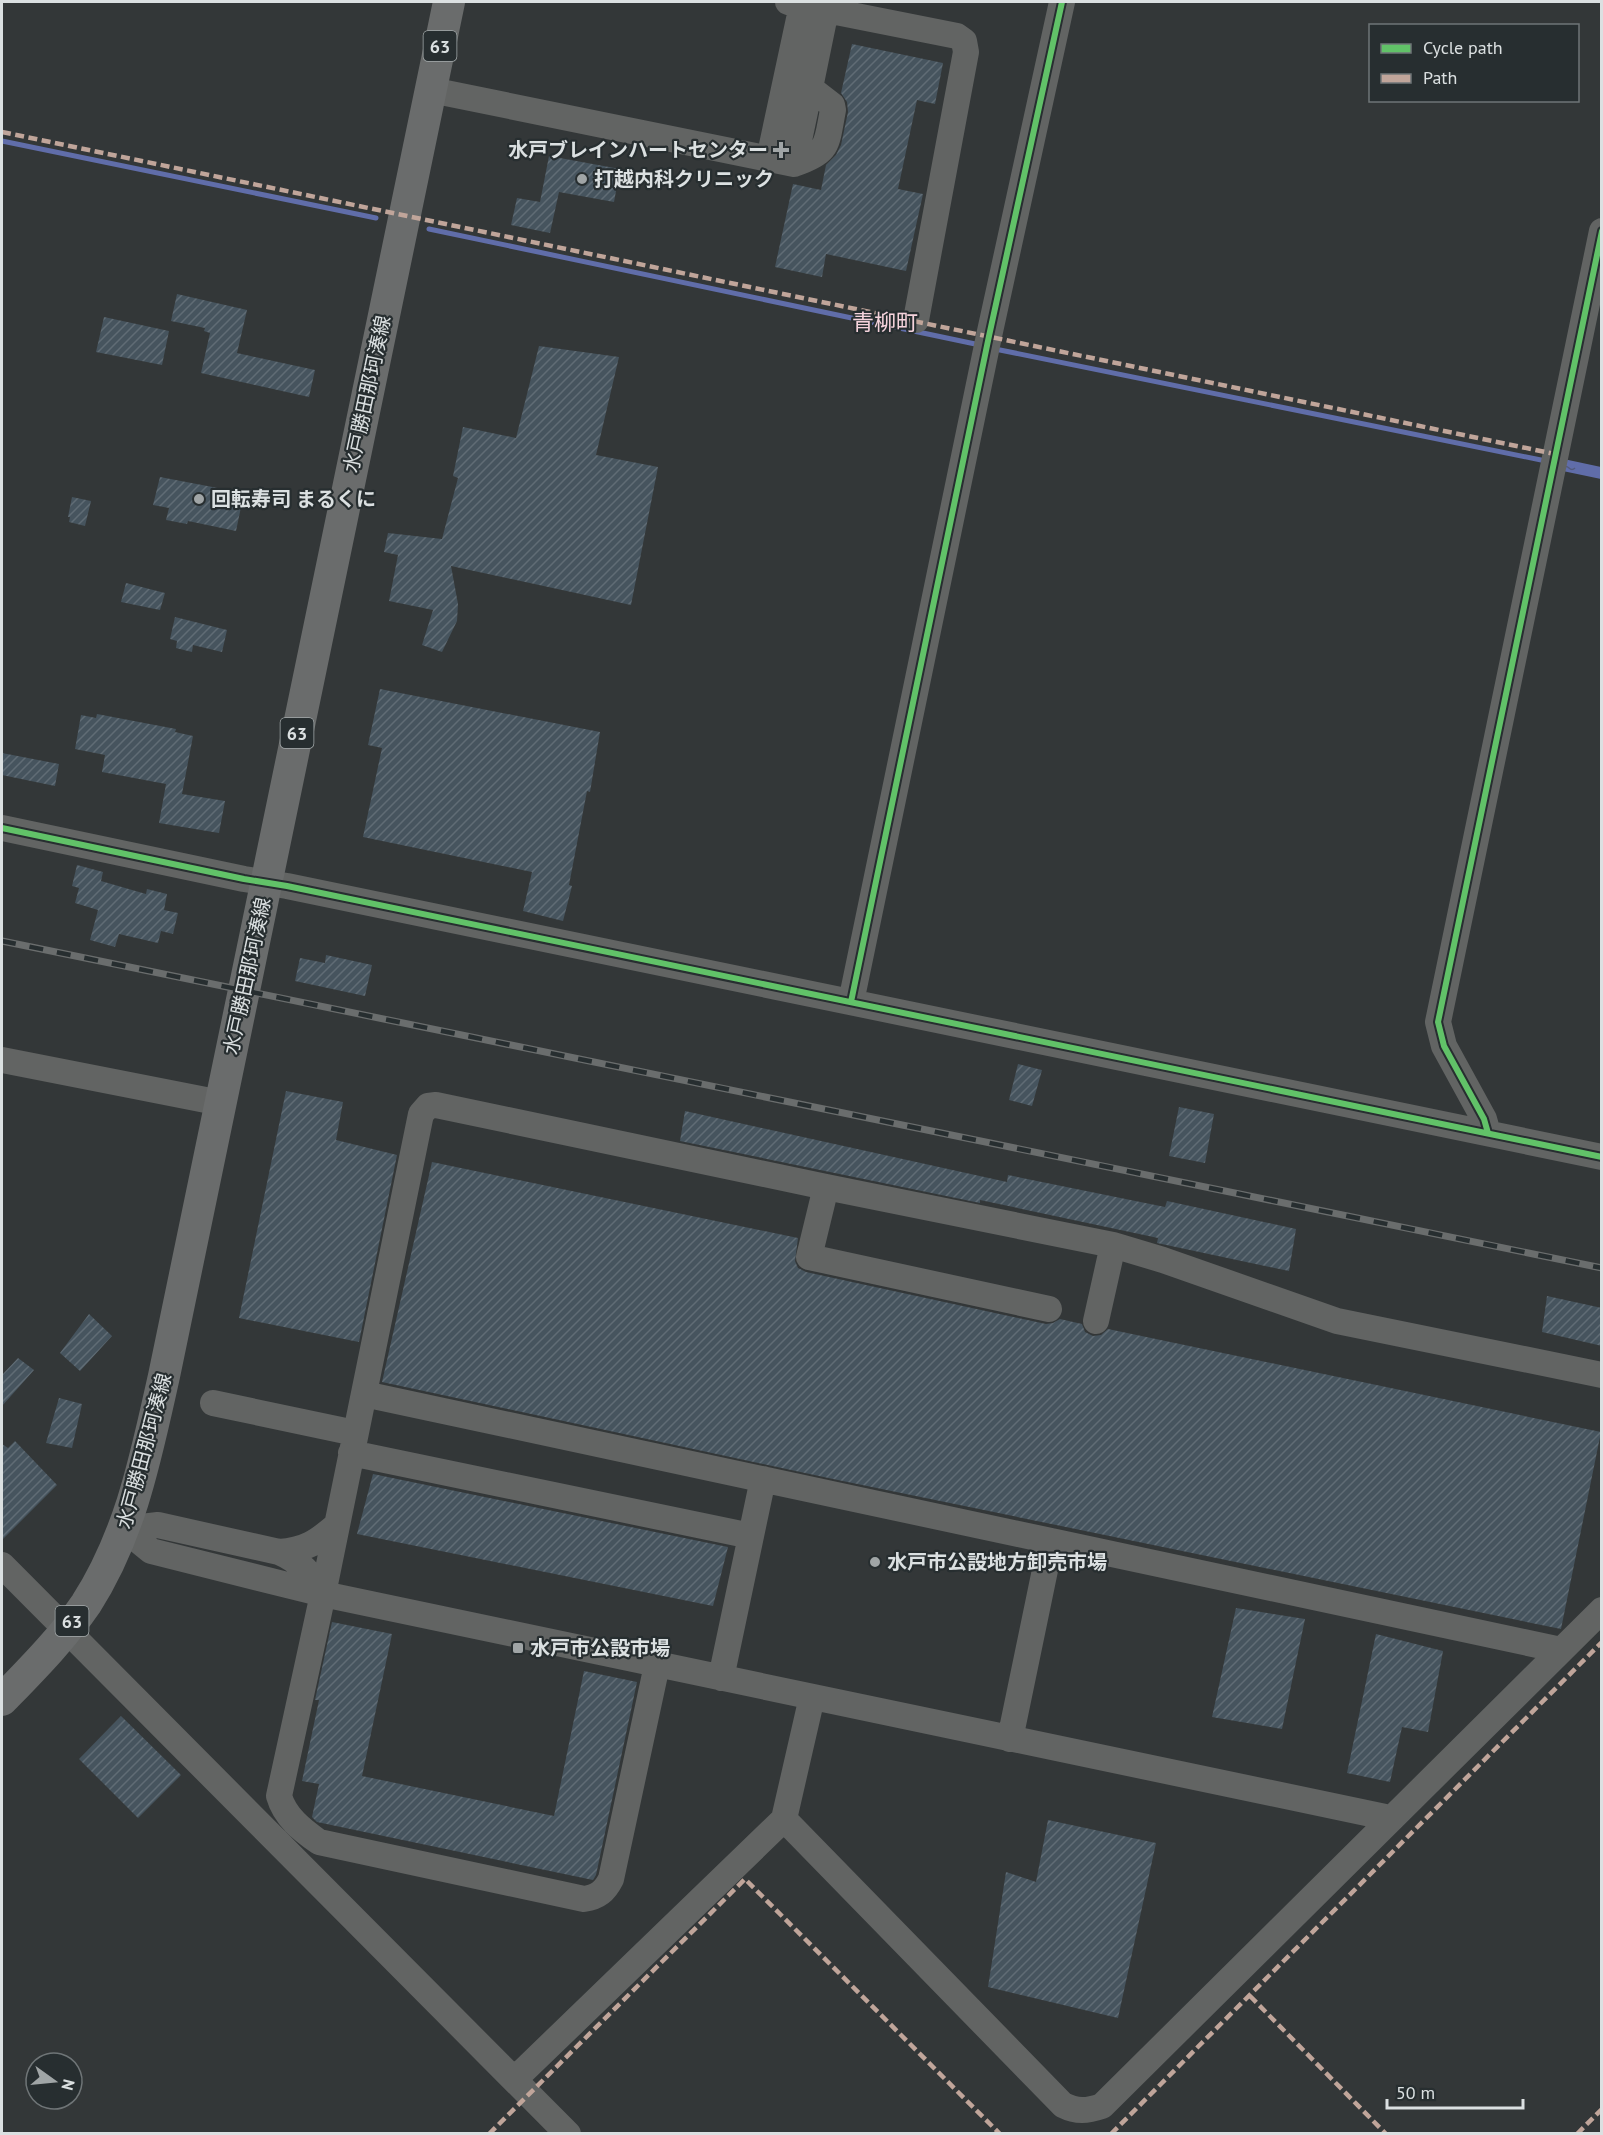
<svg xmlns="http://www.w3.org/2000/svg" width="1603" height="2135" font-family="'PT Sans','Noto Sans JP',sans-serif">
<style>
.water{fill:url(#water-ripples)}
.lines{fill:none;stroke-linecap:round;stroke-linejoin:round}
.stream{stroke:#606da9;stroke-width:5}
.building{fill:url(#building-hatch)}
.minor{stroke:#626463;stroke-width:26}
.major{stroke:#6a6c6c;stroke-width:32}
.rail-casing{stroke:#6a6d6d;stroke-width:7}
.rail{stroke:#272e30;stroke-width:4.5;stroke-dasharray:14;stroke-linecap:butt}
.quiet{stroke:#c0a59a;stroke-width:4.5;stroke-dasharray:9 4.5;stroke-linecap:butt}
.cycleway-casing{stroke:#272e30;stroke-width:10}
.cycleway{stroke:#61c268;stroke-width:6}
.poi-dot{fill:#a0a5a6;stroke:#272e30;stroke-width:2}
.labels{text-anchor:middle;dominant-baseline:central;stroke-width:4.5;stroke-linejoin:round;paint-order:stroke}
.shield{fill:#272e30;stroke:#a5abac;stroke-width:1.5}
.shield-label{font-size:18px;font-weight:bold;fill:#dbe0e1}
.poi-label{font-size:20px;font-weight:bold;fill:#dbe0e1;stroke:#272e30;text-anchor:start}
.street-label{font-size:20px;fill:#dbe0e1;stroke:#272e30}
.quarter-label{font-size:22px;fill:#f5d3dc;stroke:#272e30}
</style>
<defs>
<pattern id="water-ripples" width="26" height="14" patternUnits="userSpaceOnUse" patternTransform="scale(1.5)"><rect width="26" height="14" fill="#606da9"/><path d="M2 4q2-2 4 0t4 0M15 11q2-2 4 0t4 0" fill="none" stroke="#525a7c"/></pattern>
<pattern id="building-hatch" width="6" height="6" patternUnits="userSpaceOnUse" patternTransform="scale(1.5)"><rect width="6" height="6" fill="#46545e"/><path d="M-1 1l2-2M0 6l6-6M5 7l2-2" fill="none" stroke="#606c75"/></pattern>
</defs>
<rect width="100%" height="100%" fill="#333738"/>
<!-- water -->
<path class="water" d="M1559,458L1601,467V479L1558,470Z"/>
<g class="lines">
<!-- stream -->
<path class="stream" d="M2,141L376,218
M429,229L980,345
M995,349L1546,461"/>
</g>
<!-- building -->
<path class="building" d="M852,44L943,63L935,104L917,100L898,189L923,194L906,271L826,254L822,277L775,267L793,184L821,190L826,165L836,155L841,145L848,112L847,102L841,93Z
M549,156L620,169L614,202L559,192L550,233L511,225L517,198L540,202Z
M177,294L247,310L237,353L315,370L309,397L201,373L210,333L204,331L205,328L171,321Z
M104,317L169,331L162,365L96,352Z
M539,346L619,357L596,455L658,467L631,605L451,566L458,604L457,621L442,652L422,645L433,610L389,601L398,555L384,552L388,533L442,539L458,478L453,476L463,427L516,438Z
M160,477L244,493L236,531L188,521L187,524L166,520L169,508L153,505Z
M72,497L91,501L85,526L69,522L70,517H68Z
M126,583L165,593L160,610L121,602Z
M175,617L227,630L222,652L193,645L192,652L176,648L177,641L170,639Z
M380,689L600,732L590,792L587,791L569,885L572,886L563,921L523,911L532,872L363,837L382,748L368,745Z
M97,714L176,729L175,732L193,736L182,794L225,801L219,833L159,823L166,784L102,772L105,755L75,749L81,715L96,718Z
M2,753L59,764L55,786L2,775Z
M77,865L103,872L101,881L146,894L147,889L167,894L164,910L178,913L173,934L161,931L158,943L119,934L115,947L90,940L98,910L75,903L79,888L72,886Z
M326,955L372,965L365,996L295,981L300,958L325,963Z
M1018,1064L1042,1070L1032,1106L1009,1100Z
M286,1091L343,1102L336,1140L397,1155L359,1342L239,1318Z
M1179,1107L1214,1114L1205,1163L1169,1156Z
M685,1111L1007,1182L1008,1175L1165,1207L1167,1201L1296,1229L1289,1271L1157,1243L1158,1238L980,1200V1203L680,1141Z
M432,1162L798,1238L795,1261L798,1268L806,1272L1046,1324L1053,1323L1060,1319L1082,1324L1085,1332L1093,1336L1101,1335L1108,1329L1601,1432L1561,1629L833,1479L382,1382Z
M1547,1296L1602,1308V1346L1542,1332Z
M89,1314L112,1336L80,1371L60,1353Z
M18,1358L34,1370L2,1406V1375Z
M59,1398L82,1404L72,1448L46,1443Z
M15,1441L57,1485L2,1540V1444L8,1448Z
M373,1474L728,1547L713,1606L357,1534Z
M1236,1608L1305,1619L1282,1729L1212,1717Z
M332,1622L392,1634L362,1776L554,1816L584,1671L637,1682L596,1875L593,1880L317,1822L312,1817L319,1784L302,1781L319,1700H315Z
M1376,1634L1443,1651L1428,1732L1402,1727L1390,1782L1347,1773Z
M121,1716L181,1775L138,1818L79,1759Z
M1048,1820L1156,1843L1118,2018L988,1987L1006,1872L1036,1882Z"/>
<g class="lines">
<!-- minor -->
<path class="minor" d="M826,10L957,36L964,41L966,52L916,320
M431,90L794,164C830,152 826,145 833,110L832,105L810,88L826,10L788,2
M769,159L802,5
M794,164L810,88
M2,828L244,879L287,886L1602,1157
M851,1002L989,336L1062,2
M2,1060L221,1103
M1488,1133L1484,1119L1444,1046L1438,1022L1602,231
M826,1187L809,1257L1049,1309
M1096,1321L1113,1245
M364,1394L1051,1541L1010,1739
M213,1403L355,1433
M351,1453L751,1536
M124,1529L151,1551L323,1594L1390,1818
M124,1529L158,1525L279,1552C300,1561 312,1575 323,1594
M1051,1541L1561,1650
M279,1552C306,1550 317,1542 337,1525
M2,1565L568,2134
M657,1665L611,1879C605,1891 598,1897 584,1899L319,1842C302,1830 285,1817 279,1796L323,1594L421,1114L428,1106L436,1105L826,1187L1113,1245L1163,1260L1337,1321L1602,1375
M721,1678L763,1479
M812,1697L784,1819L1063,2105C1077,2112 1087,2111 1102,2106L1602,1610
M515,2079L784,1819"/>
<!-- major -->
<path class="major" d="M2,1700C31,1670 62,1639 86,1604C131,1534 146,1456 164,1376L449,2"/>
<!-- rail casing -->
<g class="rail-casing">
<path id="rail" d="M2,941L1602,1268"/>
</g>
<!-- rail -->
<use href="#rail" class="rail"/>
<!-- quiet -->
<path class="quiet" d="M2,132L1555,454
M1250,1996L1386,2134
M489,2134L745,1879L1000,2134
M1111,2134L1602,1642
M1577,2134L1602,2109"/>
<!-- cycleway casing -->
<g class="cycleway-casing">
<path id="cycleway" d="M2,828L244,879L287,886L1602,1157
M851,1002L989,336L1062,2
M1488,1133L1484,1119L1444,1046L1438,1022L1602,231"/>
</g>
<!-- cycleway -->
<use href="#cycleway" class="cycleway"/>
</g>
<!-- markers -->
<g class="poi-dot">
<path d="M778 141h6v6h6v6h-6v6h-6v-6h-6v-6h6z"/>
<circle cx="582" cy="179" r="6"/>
<circle cx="199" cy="499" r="6"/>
<circle cx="875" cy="1562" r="6"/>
<rect x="512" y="1642" width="12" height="12" rx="3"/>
</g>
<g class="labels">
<!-- shield labels -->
<g class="shield">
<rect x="423.5" y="31" width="33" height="30" rx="4.5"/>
<rect x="280.5" y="718" width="33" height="30" rx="4.5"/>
<rect x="55.5" y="1606" width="33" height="30" rx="4.5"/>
</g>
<g class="shield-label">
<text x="440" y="46">63</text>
<text x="297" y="733">63</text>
<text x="72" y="1621">63</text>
</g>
<!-- poi labels -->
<g class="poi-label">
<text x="768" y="150" text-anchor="end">水戸ブレインハートセンター</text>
<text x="594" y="179">打越内科クリニック</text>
<text x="211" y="499">回転寿司 まるくに</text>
<text x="887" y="1562">水戸市公設地方卸売市場</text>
<text x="530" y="1648">水戸市公設市場</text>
</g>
<!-- street labels -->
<g class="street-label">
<text transform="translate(367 394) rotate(-78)">水戸勝田那珂湊線</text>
<text transform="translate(247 976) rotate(-78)">水戸勝田那珂湊線</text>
<text transform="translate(144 1451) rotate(-75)">水戸勝田那珂湊線</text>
</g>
<!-- quarter labels -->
<g class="quarter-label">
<text x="885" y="322">青柳町</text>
</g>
</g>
<!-- border -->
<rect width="1603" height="2135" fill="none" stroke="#dbe0e1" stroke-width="6"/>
<!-- legend -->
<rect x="1369" y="24" width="210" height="78" fill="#272e30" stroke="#6f7577" stroke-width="1.5"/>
<rect x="1381" y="44" width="30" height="9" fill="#61c268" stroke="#6f7577" stroke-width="1.5"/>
<text x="1423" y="54" font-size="18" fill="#dbe0e1">Cycle path</text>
<rect x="1381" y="74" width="30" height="9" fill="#c0a59a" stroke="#6f7577" stroke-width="1.5"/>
<text x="1423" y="84" font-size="18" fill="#dbe0e1">Path</text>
<!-- north arrow -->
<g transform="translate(54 2081) rotate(105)"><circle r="28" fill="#272e30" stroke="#6f7577" stroke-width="1.5"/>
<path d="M0-4.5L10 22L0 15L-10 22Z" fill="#a0a5a6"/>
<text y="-9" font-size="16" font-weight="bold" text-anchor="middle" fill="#dbe0e1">N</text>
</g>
<!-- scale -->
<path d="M1387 2099v9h136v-9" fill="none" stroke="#dbe0e1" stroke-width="3"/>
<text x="1396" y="2099" font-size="18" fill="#dbe0e1" stroke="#272e30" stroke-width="4.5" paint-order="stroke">50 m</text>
</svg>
